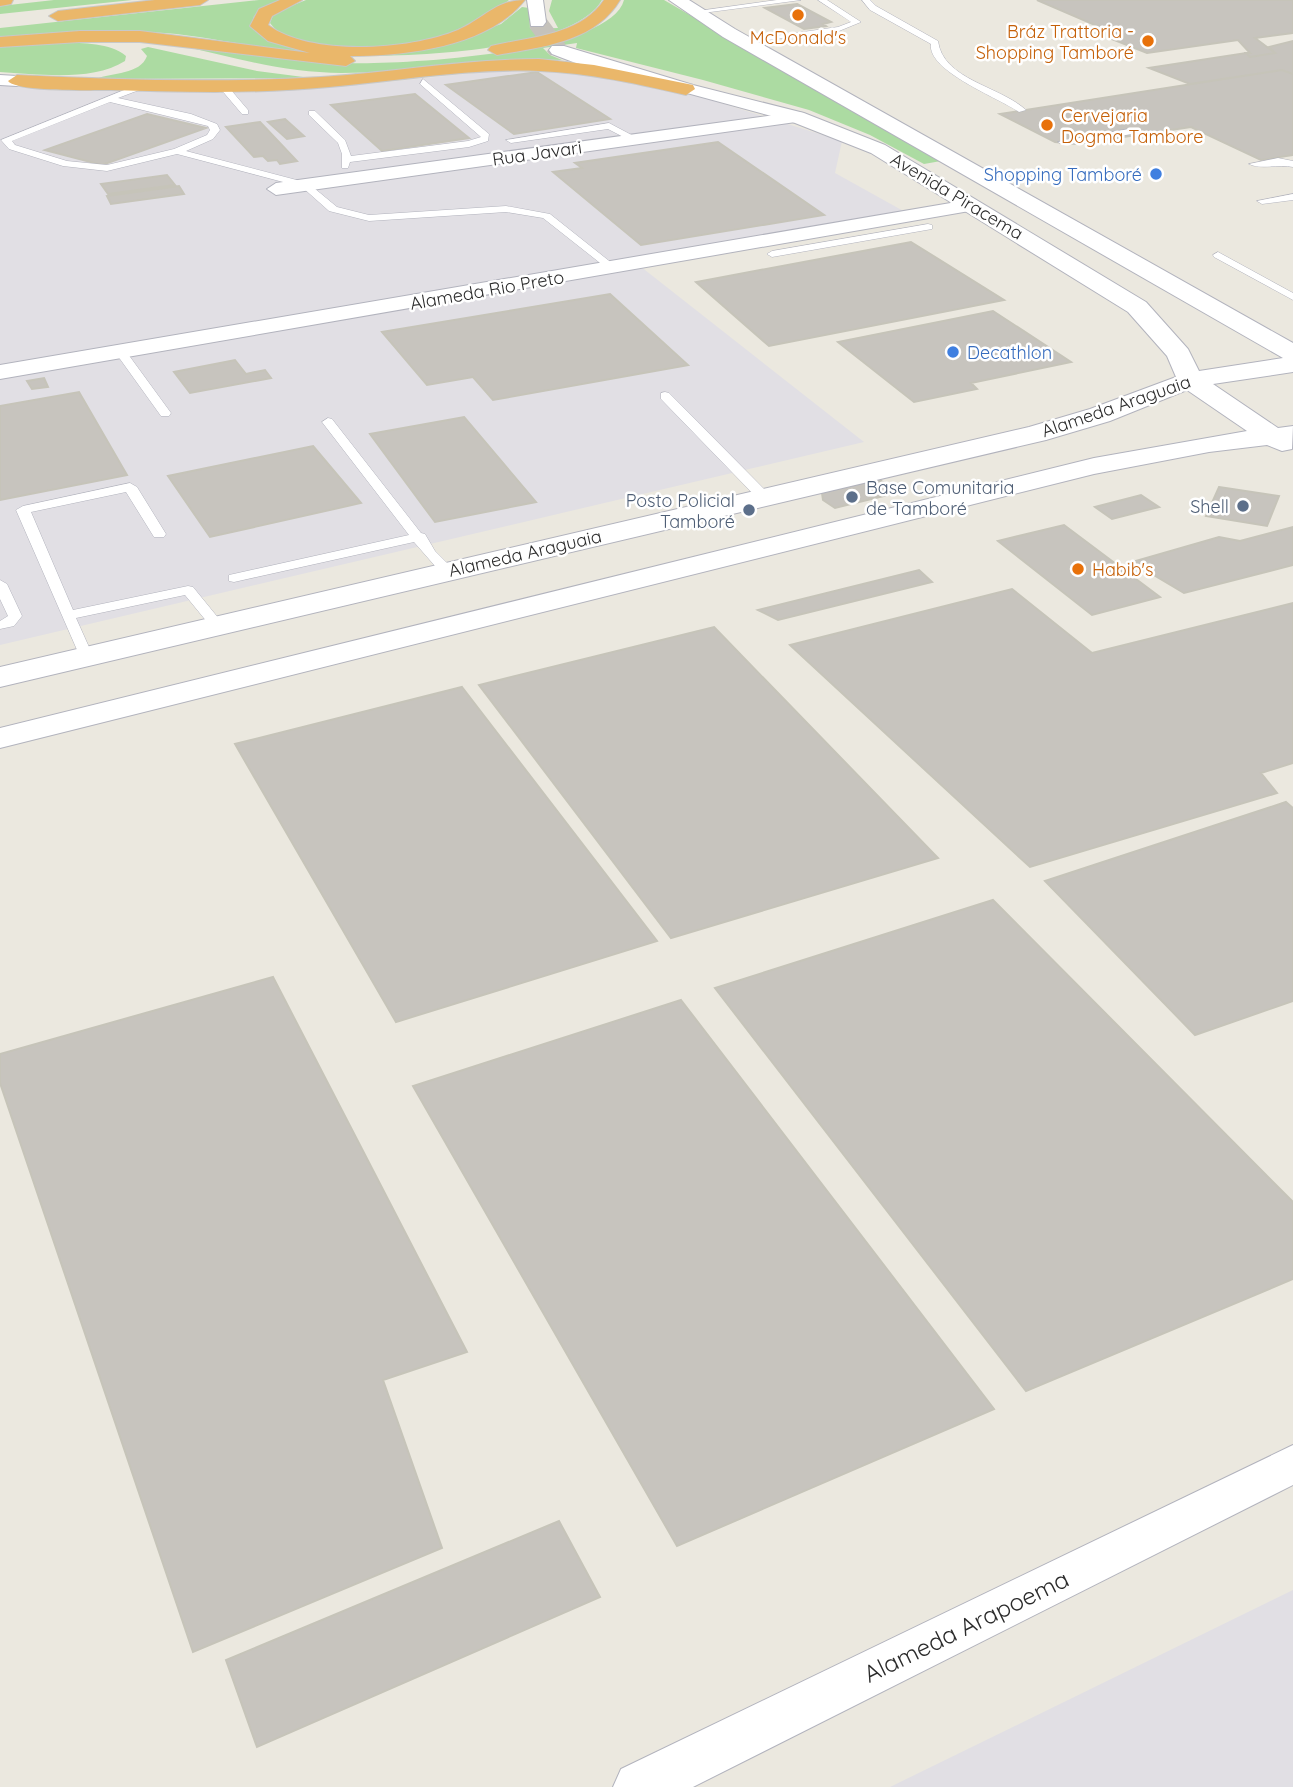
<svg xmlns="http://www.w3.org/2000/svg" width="1293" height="1787" font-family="Quicksand,sans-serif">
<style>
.industrial{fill:#e1dfe4}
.green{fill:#acdba2}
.building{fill:#c7c4be;stroke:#c6c4b9;stroke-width:2}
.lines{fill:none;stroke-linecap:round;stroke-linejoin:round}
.secondary-tunnel{stroke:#c5c2bb;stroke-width:19;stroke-dasharray:19 10;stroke-linecap:butt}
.lane-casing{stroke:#b2b3bd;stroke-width:1}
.street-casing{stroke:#b2b3bd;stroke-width:2}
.secondary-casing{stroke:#b2b3bd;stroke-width:2}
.highway-casing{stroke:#c8c8c8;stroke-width:2}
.lane{fill:#fff;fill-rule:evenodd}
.street{fill:#fff;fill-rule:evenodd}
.secondary{fill:#fff;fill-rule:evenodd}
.highway{fill:#eab76a;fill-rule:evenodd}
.food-dot{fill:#e8710a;stroke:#fff;stroke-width:2.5}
.shop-dot{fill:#3f7fe0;stroke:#fff;stroke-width:2.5}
.service-dot{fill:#5c6f8a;stroke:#fff;stroke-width:2.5}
.labels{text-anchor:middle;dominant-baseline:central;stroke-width:5;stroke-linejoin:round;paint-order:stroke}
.far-food-label{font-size:18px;fill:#c56008;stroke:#fff;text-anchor:start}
.far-street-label{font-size:18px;fill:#2b2b2b;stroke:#fff}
.far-shop-label{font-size:18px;fill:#366cbe;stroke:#fff;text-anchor:end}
.far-service-label{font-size:18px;fill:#4e5e75;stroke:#fff;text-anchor:end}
.near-street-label{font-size:24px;fill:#2b2b2b;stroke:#fff}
</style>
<rect width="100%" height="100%" fill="#ebe8df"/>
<!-- industrial -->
<path class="industrial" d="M512,69L599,73L708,99L842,141L835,173L907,213L631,259L864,442L0,645V84L253,91L378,83Z
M1293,1590V1787H890Z"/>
<!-- green -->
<path class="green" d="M54,0H132L0,14V6Z
M259,0H281L254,16L252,24L261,35L277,42L319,50L455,41L501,24L522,7L529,8L530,29L558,28L549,11L552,0H602C570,57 373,59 312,54C263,50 214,37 165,33C109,29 55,32 0,37V28Z
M306,0H509C492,16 471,28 448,35C410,48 296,60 270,23L274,13Z
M624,0H664L941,161L924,164L870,135L809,110L703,80L576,48L577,43L543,48L550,55L562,60C488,57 416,73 342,73C286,73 234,58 179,45C235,51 292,60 348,63C397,65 610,54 624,0Z
M63,42C83,44 110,42 126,56L125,61C92,82 38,74 0,72V44Z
M148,47L257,71L311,78L96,79C112,72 140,75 147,56L141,49Z"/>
<!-- building -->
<path class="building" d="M1037,0H1293V33L1255,38L1275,53L1250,57L1246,53H1250L1238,40L1147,53L1112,39L1123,37Z
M797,4L831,22L823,24L826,26L804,29L765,8Z
M1293,41V74L1282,70L1190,84L1149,68L1246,53L1250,57L1275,53L1269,47Z
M1282,70L1293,74V155L1261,160L1191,127L1076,144L1055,142L1000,114Z
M537,72L610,119L514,134L446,85Z
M415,94L469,138L382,151L331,105Z
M147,114L206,128L102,165L45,150Z
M285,119L304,136L287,139L268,122Z
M260,122L297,161L280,164L277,160L268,161L263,156L254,157L226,127Z
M718,142L824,215L641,245L553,172L582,168L575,163Z
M167,175L175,185L108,194L101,184Z
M179,186L184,194L111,204L107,196Z
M911,242L1004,300L769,346L696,282Z
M610,294L688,365L493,400L473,377L427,385L382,332Z
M993,311L1071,362L971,383L977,389L914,402L838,342Z
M235,360L246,374L265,370L271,378L190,393L174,372Z
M44,378L48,387L32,389L27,381Z
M79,392L127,475L0,500V406Z
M464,417L536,502L435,522L370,434Z
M313,446L361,503L210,537L168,476Z
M879,479L896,493L835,508L823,500L822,493Z
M1219,487L1279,496L1267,526L1206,516Z
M1141,495L1159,507L1112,519L1095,507Z
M1064,525L1160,597L1092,615L998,541Z
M1293,527V565L1184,593L1132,562L1219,537L1240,541Z
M919,570L932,582L778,620L758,610Z
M1012,589L1092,653L1293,603V763L1261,773L1277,793L1030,867L790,645Z
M714,627L938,858L671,938L479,685Z
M462,687L657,941L396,1022L235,744Z
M1286,802L1293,808V1001L1195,1035L1045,881Z
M993,900L1293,1202V1279L1026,1391L715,988Z
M273,977L467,1352L383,1380L442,1548L193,1652L0,1083V1054Z
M681,1000L994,1409L677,1546L413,1086Z
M559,1521L600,1597L257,1747L226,1660Z"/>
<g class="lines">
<!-- secondary-tunnel -->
<path class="secondary-tunnel" d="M537,22L558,50"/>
<!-- lane casing -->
<g class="lane-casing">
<path id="lane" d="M777,0H801L695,14L691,12Z
M818,0H827L861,22L839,31L744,43L740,41L838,27L851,22Z
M862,0H870L876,6L938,41C943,80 1000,86 1026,110L1019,112C999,98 927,71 931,44L870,10Z
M423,79L489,134L488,141L469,147L350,162L348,168H342V154L338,143L309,115V111H315L345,140L351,156L468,141L481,137L420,84Z
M144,82L147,87L118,98L191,114L217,124L220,130L213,139L186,151L308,183L337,207L369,215L506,206L550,214L618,268L609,270L543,218L506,212L369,221L329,211L302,187L177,154L107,171L63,166L9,149L1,140ZM110,102L208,126L210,130L207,135L174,149L107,165L67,161L15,145L12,141Z
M219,83H225L248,110V114H242L219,87Z
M609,123L641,140L633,142L608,129L511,143L506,140Z
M1129,129L1134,132L1132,134L1063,145L1058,142Z
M1278,158L1293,161V167C1279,164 1260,170 1249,164Z
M1293,194V200L1262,204L1257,201Z
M928,224L932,225V229L772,257L767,254L772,251Z
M1218,252L1293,293V300L1214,257L1213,255Z
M117,350H125L171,413L169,416H161L115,352Z
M665,392L669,393L770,495V501H760L661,399V393Z
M328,418L332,419L421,533L425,534L435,551L452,568V574H442L414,542L234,582L229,581V575L409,535L322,422Z
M130,483L137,487L166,534L164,537H154L126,492L31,512L73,610L188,586L193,587L224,625L222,628H212L185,595L76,618L93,656L91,659H81L16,510L23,506Z
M0,580L7,584L22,616L14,626L0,629V621L8,616L0,599Z"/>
</g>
<!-- street casing -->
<g class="street-casing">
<path id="street" d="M0,75L17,76L25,81L17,86L0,85Z
M797,112L803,113L805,117L803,121L276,195L267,189L276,183Z
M974,199L983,205L981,209L0,379V365Z
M1293,1445V1485L693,1787H613L621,1769Z"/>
</g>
<!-- secondary casing -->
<g class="secondary-casing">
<path id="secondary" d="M527,0H543L546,22L543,26H531Z
M669,0H689L735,29L1293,343V372L1213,384L1278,428L1293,426L1292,449L1282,451L1267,445L1209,452L1094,474L0,748V728L1094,458L1247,431L1187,390L1110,421L1046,440L0,687V667L1029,427L1090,409L1176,377L1167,356L1128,312L871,153L790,121L573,62L552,54L549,50L552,46H564L693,85L804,113L885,145L1146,302L1188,349L1199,371L1283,358L723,37Z"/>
</g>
<!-- highway casing -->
<g class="highway-casing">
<path id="highway" d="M0,0H13L11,4L0,6Z
M155,0H208L200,5L58,21L49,16L58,11Z
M280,0H302L272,16L268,25C311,57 410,50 458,30C485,18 496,0 525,0C488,47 405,56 350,56L355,61L346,66L140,42H80L0,47V37L80,31H140L310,53L268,41L250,26L259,9Z
M604,0H620C595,42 542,47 497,55L488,50L491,46C528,37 580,36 604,0Z
M539,59L594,65L693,85L695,89L686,95C638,84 589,73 540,71C469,68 399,81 329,87C257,94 183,92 111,90C93,90 16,92 8,81L17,75C118,80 220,83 321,77C394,72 466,59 539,59Z"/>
</g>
<!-- lane -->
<use href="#lane" class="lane"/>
<!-- street -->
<use href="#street" class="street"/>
<!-- secondary -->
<use href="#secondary" class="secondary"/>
<!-- highway -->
<use href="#highway" class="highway"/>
</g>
<!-- markers -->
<g class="food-dot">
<circle cx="798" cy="15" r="7"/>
<circle cx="1148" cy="41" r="7"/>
<circle cx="1047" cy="125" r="7"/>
<circle cx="1078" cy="569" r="7"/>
</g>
<g class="shop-dot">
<circle cx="1156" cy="174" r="7"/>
<circle cx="953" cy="352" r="7"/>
</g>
<g class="service-dot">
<circle cx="852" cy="497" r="7"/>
<circle cx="1243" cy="506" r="7"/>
<circle cx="749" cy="510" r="7"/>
</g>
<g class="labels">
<!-- far-food labels -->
<g class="far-food-label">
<text x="1134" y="31" text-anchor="end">Bráz Trattoria -<tspan x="1134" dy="21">Shopping Tamboré</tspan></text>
<text x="798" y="37" text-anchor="middle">McDonald's</text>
<text x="1061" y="115">Cervejaria<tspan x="1061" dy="21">Dogma Tambore</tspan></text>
<text x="1092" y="569">Habib's</text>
</g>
<!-- far-street labels -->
<g class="far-street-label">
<text transform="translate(537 153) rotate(-8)">Rua Javari</text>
<text transform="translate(957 196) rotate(31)">Avenida Piracema</text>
<text transform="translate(487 290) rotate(-10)">Alameda Rio Preto</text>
<text transform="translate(1116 406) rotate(-19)">Alameda Araguaia</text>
<text transform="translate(525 553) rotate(-13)">Alameda Araguaia</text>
</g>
<!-- far-shop labels -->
<g class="far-shop-label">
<text x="1142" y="174">Shopping Tamboré</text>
<text x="967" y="352" text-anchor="start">Decathlon</text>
</g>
<!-- far-service labels -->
<g class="far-service-label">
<text x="866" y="487" text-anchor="start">Base Comunitaria<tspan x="866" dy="21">de Tamboré</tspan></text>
<text x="735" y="500">Posto Policial<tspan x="735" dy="21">Tamboré</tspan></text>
<text x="1229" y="506">Shell</text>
</g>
<!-- near-street labels -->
<g class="near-street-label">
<text transform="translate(966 1626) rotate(-26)">Alameda Arapoema</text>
</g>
</g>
</svg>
